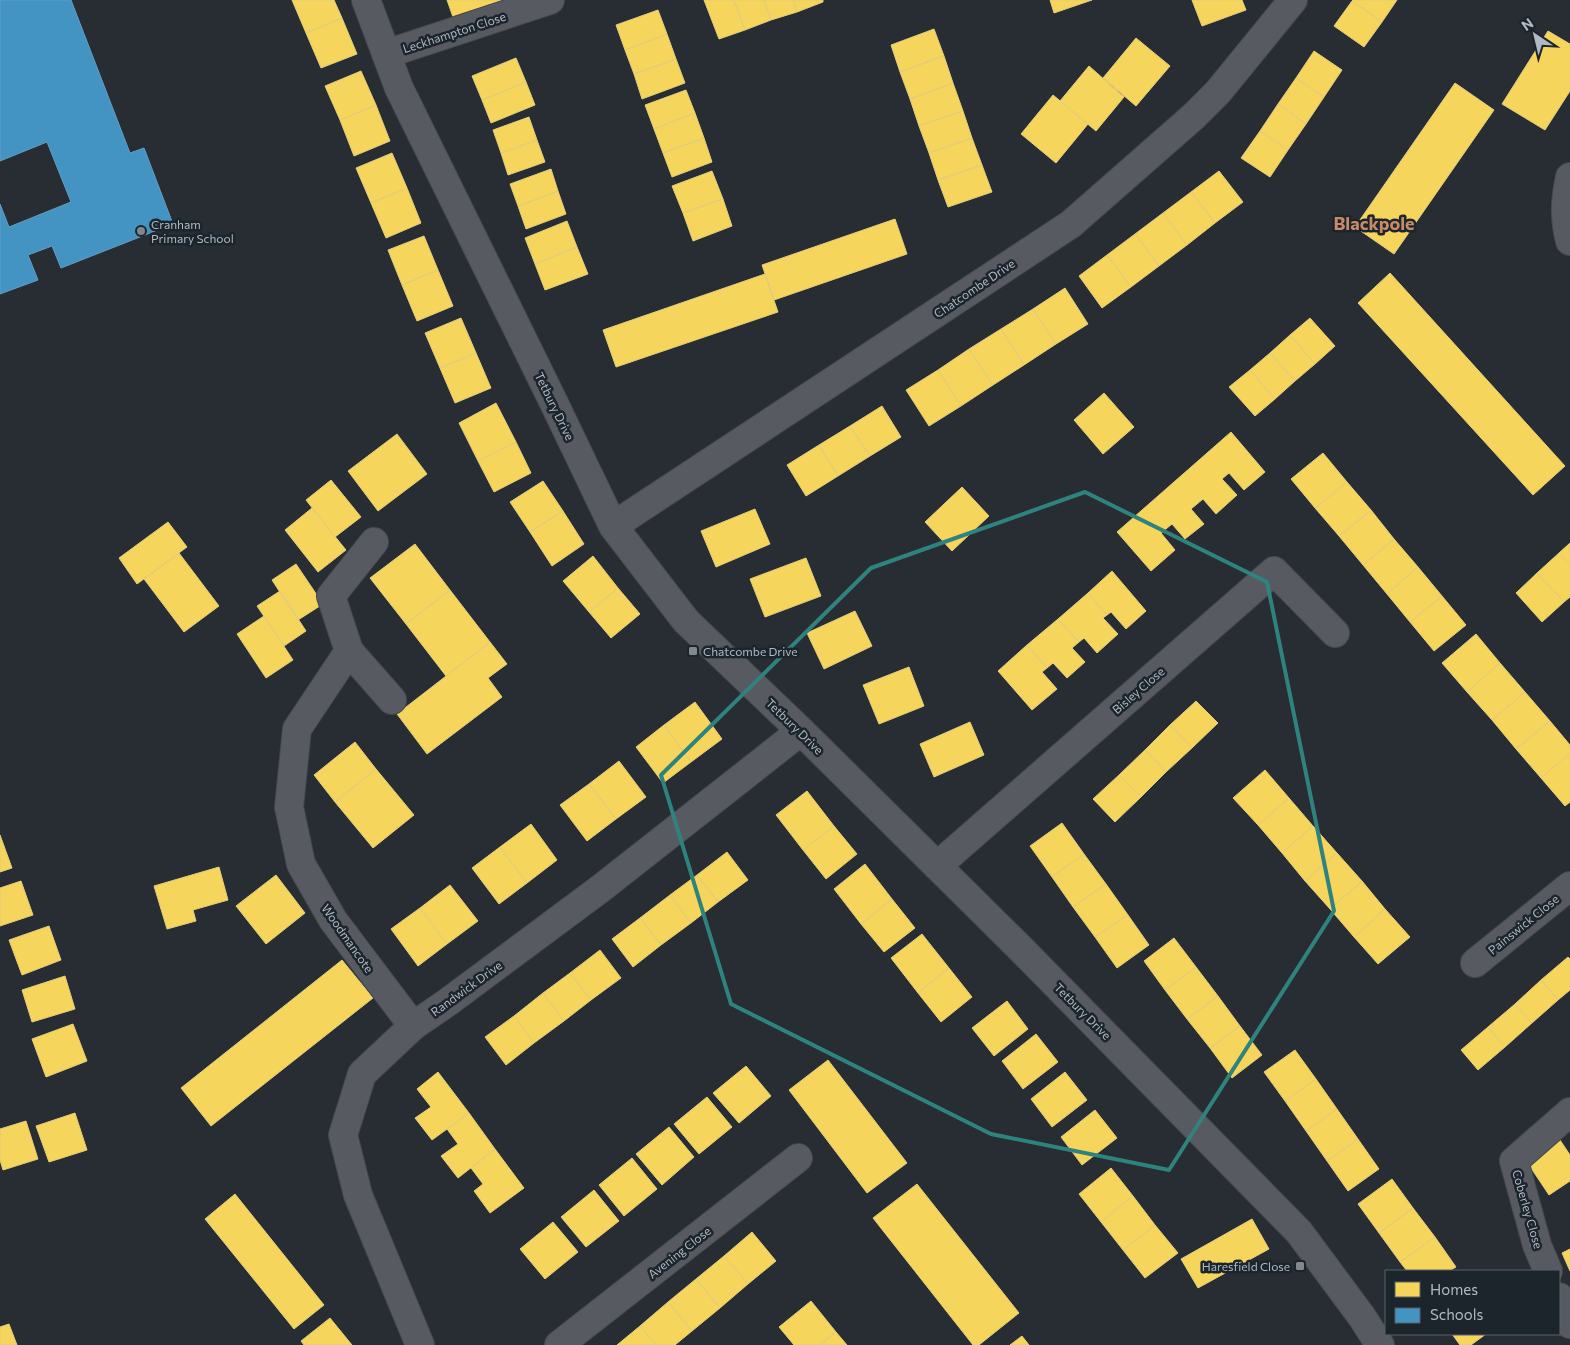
<svg xmlns="http://www.w3.org/2000/svg" width="1570" height="1345" font-family="Commissioner,sans-serif">
<style>
.homes{fill:#f6d55c;stroke:#e1cd7b}
.schools{fill:#4393c3;stroke:#649ec3}
.lines{fill:none;stroke-linecap:round;stroke-linejoin:round}
.street-casing{stroke:#45494d;stroke-width:30}
.street{stroke:#575b61;stroke-width:28}
.marked{fill:none;stroke:#2f837f;stroke-width:4;stroke-linejoin:round}
.poi-dot{fill:#818890;stroke:#1c242c;stroke-width:2}
.labels{text-anchor:middle;dominant-baseline:central;stroke-width:5;stroke-linejoin:round;paint-order:stroke}
.street-label{font-size:12px;fill:#b1b9c3;stroke:#1c242c}
.poi-label{font-size:12px;fill:#b1b9c3;stroke:#1c242c;text-anchor:start}
.district-label{font-size:18px;font-weight:bold;fill:#c88b68;stroke:#1c242c}
</style>
<rect width="100%" height="100%" fill="#272d32"/>
<!-- homes -->
<path class="homes" d="M292,0H334L342,18L306,33Z
M447,0H501L502,4L454,20Z
M704,0H734L745,30L719,39Z
M734,0H764L771,20L745,30Z
M764,0H793L797,12L771,20Z
M793,0H823V2L797,12Z
M1050,0H1092L1054,13Z
M1192,0H1242L1246,10L1202,26Z
M1353,0H1397L1382,22L1352,1Z
M1352,1L1382,22L1364,47L1334,26Z
M658,10L667,34L625,50L616,25Z
M342,18L357,54L321,68L306,33Z
M934,29L944,56L900,72L891,45Z
M1548,31L1570,44V91L1545,130L1502,104Z
M667,34L676,59L634,74L625,50Z
M1136,38L1170,66L1136,106L1103,78Z
M1314,51L1342,70L1324,97L1296,78Z
M944,56L953,83L910,99L900,72Z
M516,58L526,82L482,100L472,76Z
M676,59L685,83L642,99L634,74Z
M1089,66L1124,97L1096,131L1060,101Z
M361,71L376,105L340,120L325,86Z
M1296,78L1324,97L1306,124L1278,104Z
M526,82L535,105L491,123L482,100Z
M953,83L963,111L919,126L910,99Z
M1455,83L1494,110L1394,254L1355,227Z
M686,90L695,113L654,129L645,105Z
M1053,95L1088,124L1056,163L1021,134Z
M1278,104L1306,124L1288,150L1260,131Z
M376,105L390,141L354,156L340,120Z
M963,111L972,138L929,153L919,126Z
M695,113L704,138L663,153L654,129Z
M529,117L537,140L501,153L493,130Z
M1260,131L1288,150L1270,177L1241,158Z
M704,138L712,162L672,177L663,153Z
M972,138L982,165L938,180L929,153Z
M537,140L545,162L508,175L501,153Z
M392,153L407,188L371,203L356,168Z
M982,165L992,192L948,207L938,180Z
M551,169L558,191L518,206L510,184Z
M712,171L723,199L683,213L672,186Z
M1219,171L1243,202L1215,223L1191,192Z
M407,188L421,223L386,238L371,203Z
M558,191L566,214L526,229L518,206Z
M1191,192L1215,223L1187,245L1163,213Z
M723,199L732,226L693,241L683,213Z
M1163,213L1187,245L1159,266L1135,234Z
M895,219L907,254L774,300L762,265Z
M567,221L577,247L535,264L525,238Z
M1135,234L1159,266L1131,287L1107,255Z
M424,236L438,270L402,285L388,250Z
M577,247L588,274L545,290L535,264Z
M1107,255L1131,287L1102,308L1079,276Z
M438,270L453,306L417,321L402,285Z
M1390,273L1565,466L1533,495L1358,303Z
M765,274L778,312L616,367L603,330Z
M1065,288L1088,324L1056,344L1033,309Z
M1033,309L1056,344L1024,365L1001,329Z
M461,318L476,353L440,368L425,333Z
M1310,318L1335,346L1315,364L1290,335Z
M1001,329L1024,365L993,385L969,349Z
M1290,335L1315,364L1295,381L1270,353Z
M969,349L993,385L961,406L938,370Z
M476,353L491,388L455,403L440,368Z
M1270,353L1295,381L1275,399L1250,370Z
M938,370L961,406L929,426L906,390Z
M1250,370L1275,399L1255,416L1229,387Z
M1104,393L1134,427L1103,454L1074,420Z
M496,403L516,442L478,461L459,423Z
M882,406L901,437L870,456L850,426Z
M850,426L870,456L838,476L819,445Z
M1231,432L1265,472L1244,490L1229,473L1222,479L1237,495L1216,514L1203,499L1191,509L1204,524L1185,539L1172,524L1161,533L1175,550L1151,571L1117,532Z
M397,434L427,474L378,511L348,471Z
M516,442L531,473L494,492L478,461Z
M819,445L838,476L806,496L787,465Z
M1323,453L1347,482L1315,508L1291,479Z
M331,480L361,517L335,537L306,500Z
M543,481L563,511L530,532L510,502Z
M1347,482L1371,510L1339,536L1315,508Z
M962,487L989,516L952,551L925,522Z
M312,508L346,550L318,572L285,530Z
M755,509L770,544L716,567L701,531Z
M1371,510L1394,539L1363,565L1339,536Z
M563,511L584,544L552,566L530,532Z
M168,522L187,547L137,584L119,558Z
M1394,539L1418,567L1387,594L1363,565Z
M1570,543V565L1559,553Z
M415,544L450,590L406,624L370,578Z
M179,553L219,606L184,632L144,579Z
M1559,553L1570,565V597L1564,602L1537,573Z
M593,556L618,588L589,612L563,581Z
M806,558L821,596L765,617L750,579Z
M296,564L323,604L298,620L272,580Z
M1418,567L1442,596L1410,622L1387,594Z
M1112,571L1146,611L1126,629L1111,612L1107,615L1088,593Z
M1537,573L1564,602L1542,622L1516,593Z
M618,588L640,614L611,638L589,612Z
M450,590L490,642L446,676L406,624Z
M280,591L306,631L284,646L257,606Z
M1088,593L1107,615L1103,618L1118,634L1097,653L1084,638L1079,642L1058,619Z
M1442,596L1466,625L1434,651L1410,622Z
M855,611L872,646L824,669L807,633Z
M264,616L293,660L266,678L237,634Z
M1058,619L1079,642L1072,648L1085,662L1067,678L1053,663L1047,668L1027,645Z
M1476,634L1500,663L1467,692L1442,663Z
M490,642L507,664L488,678L502,697L427,754L397,714Z
M1027,645L1047,668L1042,672L1057,689L1032,710L998,671Z
M1500,663L1525,692L1492,720L1467,692Z
M909,667L924,706L879,724L863,685Z
M1525,692L1550,721L1516,749L1492,720Z
M1196,701L1218,723L1192,748L1170,725Z
M695,702L722,739L691,762L664,725Z
M1550,721L1570,745V753L1541,778L1516,749Z
M970,722L984,755L934,777L920,744Z
M664,725L691,762L663,783L636,747Z
M1170,725L1192,748L1166,772L1145,750Z
M355,742L376,769L335,802L314,775Z
M1145,750L1166,772L1141,797L1119,775Z
M1570,753V802L1565,806L1541,778Z
M619,761L646,797L616,819L589,784Z
M376,769L414,815L373,848L335,802Z
M1265,770L1289,798L1258,825L1233,798Z
M1119,775L1141,797L1115,822L1093,799Z
M589,784L616,819L587,841L560,805Z
M807,791L834,826L803,850L776,815Z
M1289,798L1313,826L1282,853L1258,825Z
M1062,823L1084,854L1052,877L1030,846Z
M531,824L557,860L527,883L500,847Z
M834,826L857,854L826,879L803,850Z
M1313,826L1337,853L1305,881L1282,853Z
M0,835L12,868L0,872Z
M500,847L527,883L499,904L472,868Z
M727,852L748,880L718,902L697,875Z
M1337,853L1362,881L1330,909L1305,881Z
M1084,854L1106,884L1073,907L1052,877Z
M865,864L892,899L861,924L834,889Z
M219,867L228,900L193,910L196,921L167,929L154,886Z
M276,875L305,913L266,944L236,906Z
M697,875L718,902L691,923L670,895Z
M21,881L33,915L0,926V888Z
M1362,881L1385,909L1354,937L1330,909Z
M1106,884L1128,915L1095,937L1073,907Z
M450,885L478,921L447,944L420,908Z
M670,895L691,923L661,945L640,918Z
M892,899L915,928L884,952L861,924Z
M420,908L447,944L418,966L391,929Z
M1385,909L1410,937L1378,964L1354,937Z
M1128,915L1149,945L1117,968L1095,937Z
M640,918L661,945L633,967L612,939Z
M49,926L61,960L22,975L9,940Z
M922,934L949,968L918,993L891,958Z
M1174,938L1196,967L1165,990L1144,961Z
M600,950L621,978L591,1000L570,973Z
M1568,957L1570,959V990L1558,1000L1541,980Z
M342,960L373,998L211,1126L181,1088Z
M1196,967L1218,996L1187,1019L1165,990Z
M949,968L972,997L941,1022L918,993Z
M570,973L591,1000L564,1021L543,993Z
M65,976L75,1009L32,1022L22,990Z
M1541,980L1558,1000L1532,1023L1515,1004Z
M543,993L564,1021L534,1043L514,1016Z
M1218,996L1240,1026L1210,1048L1187,1019Z
M1007,1001L1028,1029L994,1056L972,1028Z
M1515,1004L1532,1023L1505,1047L1488,1027Z
M514,1016L534,1043L506,1065L485,1037Z
M73,1024L87,1061L46,1077L32,1039Z
M1240,1026L1262,1055L1232,1078L1210,1048Z
M1488,1027L1505,1047L1478,1070L1461,1050Z
M1036,1034L1058,1062L1023,1089L1002,1061Z
M1295,1050L1316,1079L1285,1101L1264,1072Z
M828,1060L907,1163L867,1193L789,1090Z
M746,1066L771,1096L739,1123L713,1093Z
M438,1072L469,1113L432,1140L415,1118L431,1107L417,1089Z
M1065,1072L1087,1100L1052,1127L1031,1099Z
M1316,1079L1337,1109L1306,1131L1285,1101Z
M707,1097L732,1127L699,1154L674,1124Z
M1337,1109L1358,1139L1327,1161L1306,1131Z
M1095,1110L1117,1138L1082,1165L1061,1137Z
M75,1113L87,1150L49,1162L36,1126Z
M469,1113L495,1149L458,1178L441,1156L458,1144L447,1129Z
M26,1121L38,1159L3,1170L0,1160V1129Z
M669,1127L694,1157L662,1185L636,1154Z
M1558,1137L1570,1155V1181L1549,1195L1525,1159Z
M1358,1139L1379,1169L1348,1191L1327,1161Z
M495,1149L524,1188L490,1213L474,1191L483,1184L471,1168Z
M632,1158L657,1189L624,1216L599,1185Z
M1111,1168L1133,1196L1101,1222L1079,1194Z
M1392,1179L1413,1208L1379,1233L1358,1204Z
M917,1184L1019,1313L979,1345H973L873,1218Z
M594,1190L619,1221L586,1247L561,1217Z
M235,1194L324,1305L294,1329L205,1219Z
M1133,1196L1155,1225L1123,1250L1101,1222Z
M1413,1208L1435,1237L1400,1262L1379,1233Z
M1252,1219L1269,1249L1198,1288L1181,1259Z
M553,1222L578,1252L545,1279L520,1249Z
M1155,1225L1178,1253L1145,1278L1123,1250Z
M752,1232L776,1261L748,1284L724,1256Z
M1435,1237L1456,1267L1449,1271H1407L1400,1262Z
M1570,1249V1271L1562,1253Z
M724,1256L748,1284L720,1308L696,1279Z
M696,1279L720,1308L692,1331L668,1302Z
M811,1301L836,1332L819,1345H794L779,1327Z
M668,1302L692,1331L675,1345H656L640,1326Z
M330,1318L352,1345H304L301,1341Z
M9,1324L17,1345H0V1327Z
M640,1326L656,1345H617Z
M836,1332L847,1345H819Z
M1452,1334H1486L1471,1345H1460Z
M1022,1336L1029,1345H1010Z"/>
<!-- schools -->
<path class="schools" d="M0,0H71L130,153L144,148L173,224L61,268L52,246L28,255L38,280L0,294V204L9,227L71,202L47,142L0,161Z"/>
<g class="lines">
<!-- street casing -->
<g class="street-casing">
<path id="street" d="M366,0L399,88L553,401L613,526L686,621L801,731L1019,947L1299,1232L1362,1317L1380,1345
M386,54L550,0
M1570,177C1565,200 1564,218 1570,241
M613,526L1071,224L1194,116L1218,92L1293,0
M374,542L331,596L349,651L392,700
M349,651L297,729L289,807L301,864L333,920L413,1026
M937,866L1274,571L1335,633
M1475,963L1570,886
M1548,1271L1537,1245L1514,1161L1570,1112
M1559,1297L1570,1324
M420,1345L358,1195L343,1135L362,1074L413,1026L448,1002L600,889L801,731
M559,1345L798,1158"/>
</g>
<!-- street -->
<use href="#street" class="street"/>
</g>
<!-- marked area -->
<path class="marked" d="M1085,492L1267,582L1334,911L1169,1170L991,1134L731,1004L661,775L871,568Z"/>
<!-- markers -->
<g class="poi-dot">
<circle cx="141" cy="231" r="5"/>
<rect x="688" y="646" width="10" height="10" rx="2.5"/>
<rect x="1295" y="1261" width="10" height="10" rx="2.5"/>
</g>
<g class="labels">
<!-- street labels -->
<g class="street-label">
<text transform="translate(454 32) rotate(-18)">Leckhampton Close</text>
<text transform="translate(974 288) rotate(-34)">Chatcombe Drive</text>
<text transform="translate(555 406) rotate(64)">Tetbury Drive</text>
<text transform="translate(1138 690) rotate(-41)">Bisley Close</text>
<text transform="translate(795 726) rotate(44)">Tetbury Drive</text>
<text transform="translate(1523 924) rotate(-39)">Painswick Close</text>
<text transform="translate(348 938) rotate(55)">Woodmancote</text>
<text transform="translate(466 988) rotate(-36)">Randwick Drive</text>
<text transform="translate(1083 1011) rotate(45)">Tetbury Drive</text>
<text transform="translate(1528 1209) rotate(74)">Coberley Close</text>
<text transform="translate(679 1252) rotate(-38)">Avening Close</text>
</g>
<!-- poi labels -->
<g class="poi-label">
<text x="151" y="224">Cranham<tspan x="151" dy="14">Primary School</tspan></text>
<text x="703" y="651">Chatcombe Drive</text>
<text x="1290" y="1266" text-anchor="end">Haresfield Close</text>
</g>
<!-- district labels -->
<g class="district-label">
<text x="1374" y="223">Blackpole</text>
</g>
</g>
<!-- legend -->
<rect x="1385" y="1270" width="175" height="65" fill="#1c242c" stroke="#586068"/>
<rect x="1395" y="1282" width="25" height="15" fill="#f6d55c" stroke="#586068"/>
<text x="1430" y="1295" font-size="15" fill="#b1b9c3">Homes</text>
<rect x="1395" y="1308" width="25" height="15" fill="#4393c3" stroke="#586068"/>
<text x="1430" y="1320" font-size="15" fill="#b1b9c3">Schools</text>
<!-- north arrow -->
<g transform="translate(1535 35) rotate(325)" stroke="#1c242c" stroke-width="4" paint-order="stroke">
<path d="M0-4L9 19L0 12L-9 19Z" fill="#b1b9c3"/>
<text y="-8" font-size="14" font-weight="bold" text-anchor="middle" fill="#b1b9c3">N</text>
</g>
</svg>
